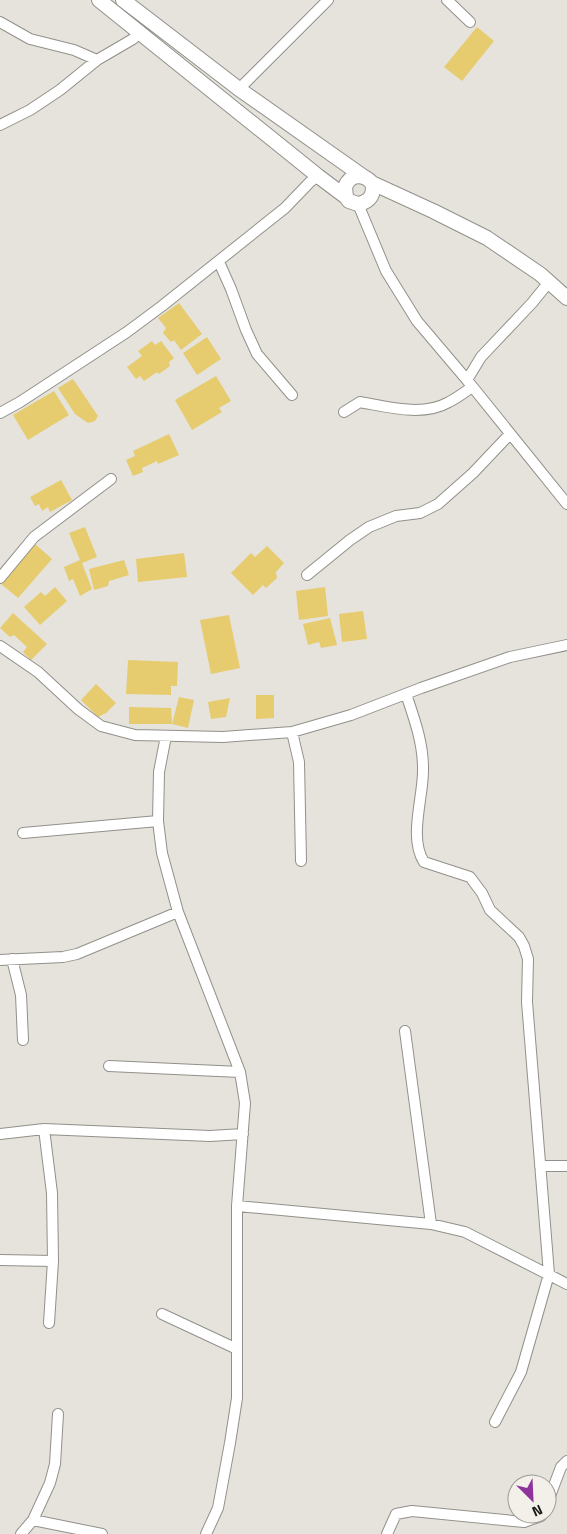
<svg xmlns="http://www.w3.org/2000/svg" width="567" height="1534" font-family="'Titillium Web',sans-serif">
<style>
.building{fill:#e6cc6e}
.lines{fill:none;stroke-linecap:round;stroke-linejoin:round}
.minor-casing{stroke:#92908a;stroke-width:12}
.secondary-casing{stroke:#92908a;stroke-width:16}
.minor{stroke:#fff;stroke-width:10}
.secondary{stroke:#fff;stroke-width:14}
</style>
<rect width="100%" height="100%" fill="#e5e3dc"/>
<!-- building -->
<path class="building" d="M477,27L494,41L462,81L444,67Z
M179,303L202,334L181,350L174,340L171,342L163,333L166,328L158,318Z
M207,337L221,359L197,375L183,353Z
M152,341L155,345L161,341L174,358L169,362L170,366L159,374L157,372L144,381L140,376L136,379L127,367L142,356L138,351Z
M216,376L231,401L219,408L222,412L192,430L175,400Z
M73,379L98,416L95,421L88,423L75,414L58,388Z
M54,391L69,415L28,440L13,415Z
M169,434L179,455L158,464L157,461L142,468L143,472L133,476L126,460L135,456L133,451Z
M61,480L72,500L50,512L48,507L42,511L39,504L35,506L30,497Z
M85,527L97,557L82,563L92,589L80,596L73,579L69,581L64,567L80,560L69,533Z
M34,543L52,559L18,598L0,583Z
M267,546L284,563L276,572L277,578L266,588L263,585L253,595L231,573L251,553L255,557Z
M184,553L187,577L138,582L136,559Z
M124,560L129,575L109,581L108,586L94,590L89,569Z
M55,587L67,601L40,625L24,607L41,592L45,596Z
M325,587L328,616L299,620L296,591Z
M363,611L367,639L342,642L339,614Z
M13,613L47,644L31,660L23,652L27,647L14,635L10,637L0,628Z
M229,615L240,668L211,674L200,620Z
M330,618L337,645L321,648L319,642L308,645L303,624Z
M128,660L178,662L177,686H171V695L126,694Z
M96,684L116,703L106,713L98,717L81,700Z
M256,695H274V718L256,719Z
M179,697L194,700L188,728L172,724H129V707L171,708L172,724Z
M230,698L226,717L211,719L208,702Z"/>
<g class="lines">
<!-- minor casing -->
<g class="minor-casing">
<path id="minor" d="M447,0L470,22
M0,22L30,39L74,50L97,60
M239,89L328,0
M0,125L30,110L60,90L97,60L133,39L140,32
M358,204L386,271L417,321L467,380L567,504
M219,262L231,289L246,330L257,354L292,395
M467,380L481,357L532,303L549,282
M344,412L360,402C388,407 423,417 449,402C457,398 465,392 472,387
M0,413L20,402L127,332L162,306L285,208L310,182L318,176
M307,575L350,540L369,527L396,516L420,513L438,504L473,473L510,434
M0,578L34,537L111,479
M0,646L38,672L78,709L101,726L135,735L223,737L292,732L351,715L421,688L510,657L567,645
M406,694C414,718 423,742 423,768C424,796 408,837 424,862L470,877L482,893L490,910L519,937L524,946L528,959L527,1002L549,1274L521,1372L495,1422
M292,732L299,762L301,861
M166,736L159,772L158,821L162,853L178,912L240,1072L245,1103L237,1206V1398L230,1443L218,1508L206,1534
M23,833L158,821
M12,959L21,995L23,1040
M0,960L63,957L77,954L178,912
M405,1031L431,1224
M109,1066L240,1072
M44,1129L52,1193L53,1261L49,1323
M0,1134L44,1129L210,1136L243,1134
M540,1166H567
M237,1206L431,1224L465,1232L567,1284
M0,1260L53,1261
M162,1314L237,1349
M547,1504L561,1467L567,1461
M33,1520L50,1483L55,1464L58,1414
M21,1534L33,1520L102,1534
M387,1534L396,1514L412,1511L524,1522L541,1516L542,1514"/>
</g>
<!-- secondary casing -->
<g class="secondary-casing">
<path id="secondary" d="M99,0L318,176L346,197L349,201L358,204C370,202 375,194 372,183
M123,0L239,89L364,177
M346,197L345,187C350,174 363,173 372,183L433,211L487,238L540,274L567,298"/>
</g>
<!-- minor -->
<use href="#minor" class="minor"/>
<!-- secondary -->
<use href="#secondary" class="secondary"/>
</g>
<!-- north arrow -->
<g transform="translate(532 1499) rotate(156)"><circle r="24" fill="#f2f0e9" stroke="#9b9a95"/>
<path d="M0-4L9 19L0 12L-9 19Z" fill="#8e329c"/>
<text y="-8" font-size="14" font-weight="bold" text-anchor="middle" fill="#191916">N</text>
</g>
</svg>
